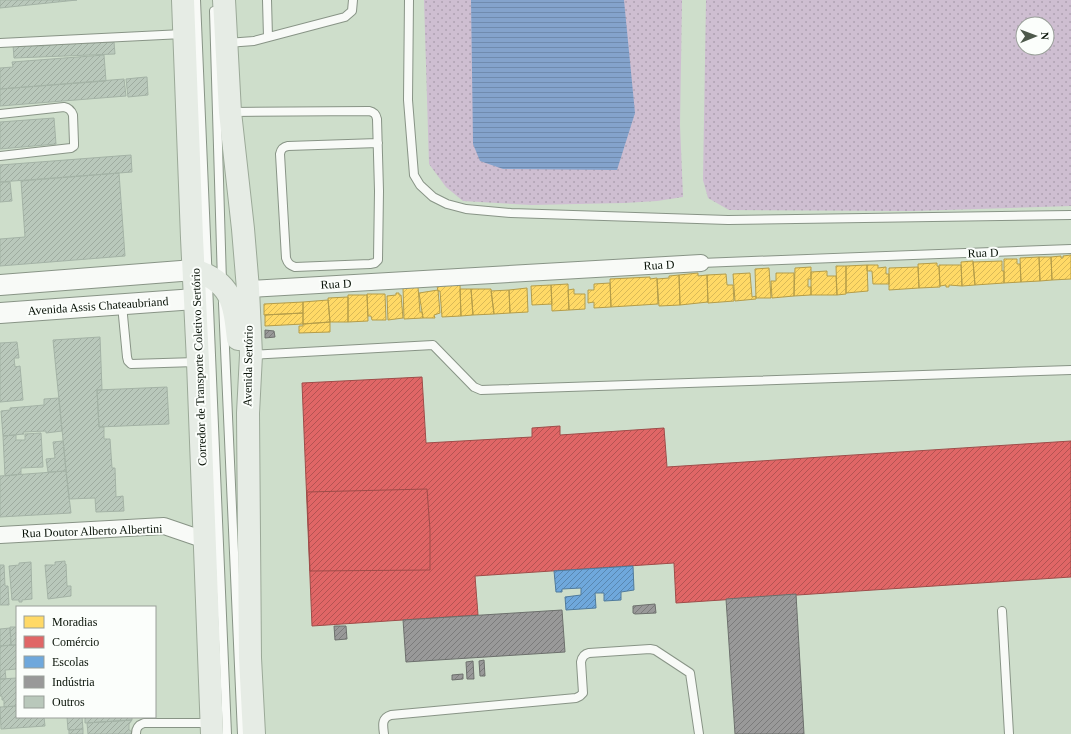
<svg xmlns="http://www.w3.org/2000/svg" width="1071" height="734" font-family="Georgia,serif">
<style>
.green{fill:url(#green-dots);fill-rule:evenodd}
.water{fill:url(#water-rules)}
.homes{fill:url(#homes-hatch);stroke:#b59d49}
.shops{fill:url(#shops-hatch);stroke:#9f4c49}
.schools{fill:url(#schools-hatch);stroke:#507b9c}
.industry{fill:url(#industry-hatch);stroke:#6d706d}
.building{fill:url(#building-hatch);stroke:#a4b3a6}
.lines{fill:none;stroke-linecap:round;stroke-linejoin:round}
.service-casing{stroke:#889486;stroke-width:10}
.minor-casing{stroke:#889486;stroke-width:18}
.tertiary-casing{stroke:#889486;stroke-width:22}
.primary-casing{stroke:#9ba998;stroke-width:24}
.service{stroke:#f8faf7;stroke-width:8}
.minor{stroke:#f8faf7;stroke-width:16}
.tertiary{stroke:#f8faf7;stroke-width:20}
.primary{stroke:#e6ece5;stroke-width:22}
.labels{text-anchor:middle;dominant-baseline:central;stroke-width:4;stroke-linejoin:round;paint-order:stroke}
.street-label{font-size:12px;fill:#071106;stroke:#fbfefb}
</style>
<defs>
<pattern id="green-dots" width="8" height="8" patternUnits="userSpaceOnUse"><rect width="8" height="8" fill="#cebed1"/><path d="M2 2h.1M6 6h.1" fill="none" stroke="#afa2b2" stroke-width="1.8" stroke-linecap="round"/></pattern>
<pattern id="water-rules" width="6" height="5" patternUnits="userSpaceOnUse"><rect width="6" height="5" fill="#84a3cc"/><path d="M0 2.5h6" fill="none" stroke="#708bae"/></pattern>
<pattern id="homes-hatch" width="6" height="6" patternUnits="userSpaceOnUse"><rect width="6" height="6" fill="#ffd966"/><path d="M-1 1l2-2M0 6l6-6M5 7l2-2" fill="none" stroke="#d9b957"/></pattern>
<pattern id="shops-hatch" width="6" height="6" patternUnits="userSpaceOnUse"><rect width="6" height="6" fill="#e06666"/><path d="M-1 1l2-2M0 6l6-6M5 7l2-2" fill="none" stroke="#b45352"/></pattern>
<pattern id="schools-hatch" width="6" height="6" patternUnits="userSpaceOnUse"><rect width="6" height="6" fill="#6fa8dc"/><path d="M-1 1l2-2M0 6l6-6M5 7l2-2" fill="none" stroke="#5987b0"/></pattern>
<pattern id="industry-hatch" width="6" height="6" patternUnits="userSpaceOnUse"><rect width="6" height="6" fill="#999"/><path d="M-1 1l2-2M0 6l6-6M5 7l2-2" fill="none" stroke="#7b7b7b"/></pattern>
<pattern id="building-hatch" width="6" height="6" patternUnits="userSpaceOnUse"><rect width="6" height="6" fill="#b9c8bb"/><path d="M-1 1l2-2M0 6l6-6M5 7l2-2" fill="none" stroke="#9eab9f"/></pattern>
</defs>
<rect width="100%" height="100%" fill="#cedecb"/>
<!-- green -->
<path class="green" d="M424,0H682L680,125L683,197L657,201L624,203L531,205L463,201L446,187L429,164Z
M706,0H1071V206L912,211L729,210L708,198L703,180ZM1023,24H1047V48H1023Z"/>
<!-- water -->
<path class="water" d="M471,0H624L635,113L617,170L503,169L480,161L473,144Z"/>
<!-- homes -->
<path class="homes" d="M1071,255V279L1052,280L1051,257L1061,256V258H1063V256Z
M1039,257H1051L1052,280L1040,281Z
M1039,257L1040,281L1021,282L1020,258Z
M1004,259H1017V264H1020L1021,282L1004,283Z
M973,261L975,285L962,286L961,262Z
M1002,261V271H1004V283L975,285L973,262Z
M937,263V266L939,267L940,287L919,288L918,264Z
M867,265H878V268L886,267V274H889V284H873L872,271H867Z
M867,265L868,291L846,293V266Z
M939,265H961L962,286L949,285V287H946V285L940,286Z
M836,266H846V294L837,295Z
M811,267V279H808V287H811V295L794,296L795,268Z
M918,267L919,288L889,290V268Z
M769,268L771,298H756L755,269Z
M827,271V276H836L837,295H811V272Z
M698,273V276L707,275L708,302L680,305L679,275Z
M750,273L752,297L756,296V299L735,301L733,274Z
M776,273H794V296L772,298L771,281H776Z
M726,274L727,285H733L734,301L708,303L707,275Z
M679,275L680,305L659,306L657,279L669,278V276Z
M650,277V279L657,278L658,304L611,307L610,279Z
M610,283L611,307L594,308V302L588,303V290H594V284Z
M568,284L569,310L552,311L551,285Z
M460,285L461,316L442,317L440,291H438L437,286Z
M551,285L552,304L532,305L531,286Z
M418,287L420,312H422L423,318L404,319L403,288Z
M527,288L528,312L510,313L509,290Z
M460,289H471L473,315L461,316Z
M471,289H491L494,314L473,315Z
M574,289V294H585V309L569,310L568,290Z
M438,290L440,313L434,315L435,318H423L419,293Z
M509,290L510,313L494,314L491,291Z
M396,293H399V295H401L403,318L388,320L387,296L396,295Z
M367,294H385L386,320H372L371,316H368Z
M348,295H367L368,321L348,322Z
M348,297V322H330L328,298Z
M328,300L330,322L303,324V302Z
M303,302V313L264,315V304Z
M303,313V324L265,326V315Z
M330,322V332L299,333V326H303V324Z"/>
<!-- shops -->
<path class="shops" d="M422,377L426,443L532,437V428L560,426V435L664,428L667,467L1071,441V577L676,603L674,563L475,576L478,615L312,626L302,383Z
M427,489L430,530V570L310,571L307,492Z"/>
<!-- schools -->
<path class="schools" d="M633,566L634,590L621,592V600L604,601V593H595L596,608L566,610L565,597L581,595V588L562,589V592H556L554,571Z"/>
<!-- industry -->
<path class="industry" d="M265,330L274,331L275,337L265,338Z
M796,594L804,734H735L726,599Z
M655,604L656,613L635,614L633,613V606Z
M562,610L565,652L406,662L403,620Z
M334,626H346L347,639L335,640Z
M484,660L485,676H480L479,661Z
M473,661L474,679H467L466,662Z
M463,674V679L452,680V675Z"/>
<!-- building -->
<path class="building" d="M0,0H77L0,8Z
M114,42L115,54L14,58L13,45L43,46L57,44Z
M104,55L106,81L0,89V68L13,67L12,62Z
M146,77H147L148,95L128,97L126,79Z
M124,79L126,96L0,106V89Z
M54,118L56,144L0,149V122Z
M131,155L132,172L0,182V165Z
M119,173L125,256L0,266V239L25,237L21,181Z
M0,182H10L12,201L0,202Z
M100,337L102,390H97L99,427H104V439H110L112,468H115L116,497L123,496L124,511L96,512L95,498L69,499L53,340Z
M17,342L19,358H14L15,367L20,366L23,400L0,402V343Z
M167,387L169,424L99,427L97,390Z
M59,398L62,431L46,433V431L23,432L24,434L3,436L1,411L10,410V408L44,405V399Z
M41,433L43,467L21,468V474L5,476L3,436L16,435V440H25V434Z
M63,441L66,471L48,472L46,459L55,458L53,442Z
M66,471L71,513L0,517V476Z
M65,561V564H66L67,586H71V596L48,599L45,565H55V562Z
M31,562L32,599L22,600V602H19V600H12L9,566L19,565V563Z
M0,565H4L5,586H8L9,605H0Z
M10,627H17V645H11Z
M10,628L11,645L0,646V629Z
M17,645V669L5,670L6,679H0V646Z
M17,678V706L4,707V700H2V696H0V679Z
M17,706V717H44L45,726L1,729L0,707Z
M67,717H82L83,729L68,730Z
M85,717H132V720L85,723Z
M132,720L129,724V730L136,734H88L87,723Z
M83,729V734H69V730Z"/>
<g class="lines">
<!-- service casing -->
<g class="service-casing">
<path id="service" d="M196,0L227,734
M267,0L268,37
M409,0L408,100L414,175L420,185L433,197L447,204L466,209L511,213L728,220L1071,215
M214,11L222,282
M0,43L183,34
M227,43L254,41L345,17L352,11L353,0
M231,112L369,111C374,112 376,114 377,119L379,191L378,260L375,263L370,264L295,267C290,265 288,264 286,258L280,154C281,149 283,147 288,146L378,143
M0,114L64,107C69,108 71,110 73,115L74,143V146L71,148L0,156
M701,263L1071,249
M223,303L242,734
M122,305L127,357L128,361L131,364L196,362
M251,355L433,345L474,387L481,390L1071,370
M1002,611L1009,734
M136,734C136,728 138,725 144,723H211
M384,734C383,726 381,718 391,715L576,698L580,696L583,693L581,662C582,657 584,654 589,653L650,649L655,650L690,673L699,734"/>
</g>
<!-- minor casing -->
<g class="minor-casing">
<path id="minor" d="M248,289L701,263
M0,535L164,526L205,540"/>
</g>
<!-- tertiary casing -->
<g class="tertiary-casing">
<path id="tertiary" d="M0,285L194,270
M0,313L195,299"/>
</g>
<!-- primary casing -->
<g class="primary-casing">
<path id="primary" d="M183,0L192,238L198,362L212,734
M224,0L230,112L243,229L248,289L251,355L248,413L250,658L254,734
M194,270C232,282 234,303 238,339"/>
</g>
<!-- service -->
<use href="#service" class="service"/>
<!-- minor -->
<use href="#minor" class="minor"/>
<!-- tertiary -->
<use href="#tertiary" class="tertiary"/>
<!-- primary -->
<use href="#primary" class="primary"/>
</g>
<g class="labels">
<!-- street labels -->
<g class="street-label">
<text transform="translate(983 253) rotate(-2)">Rua D</text>
<text transform="translate(659 265) rotate(-3)">Rua D</text>
<text transform="translate(336 284) rotate(-3)">Rua D</text>
<text transform="translate(98 306) rotate(-4)">Avenida Assis Chateaubriand</text>
<text transform="translate(248 366) rotate(-89)">Avenida Sertório</text>
<text transform="translate(199 367) rotate(-92)">Corredor de Transporte Coletivo Sertório</text>
<text transform="translate(92 531) rotate(-2)">Rua Doutor Alberto Albertini</text>
</g>
</g>
<!-- legend -->
<rect x="16" y="606" width="140" height="112" fill="#fbfefb" stroke="#999f99"/>
<rect x="24" y="616" width="20" height="12" fill="#ffd966" stroke="#999f99"/>
<text x="52" y="626" font-size="12" fill="#071106">Moradias</text>
<rect x="24" y="636" width="20" height="12" fill="#e06666" stroke="#999f99"/>
<text x="52" y="646" font-size="12" fill="#071106">Comércio</text>
<rect x="24" y="656" width="20" height="12" fill="#6fa8dc" stroke="#999f99"/>
<text x="52" y="666" font-size="12" fill="#071106">Escolas</text>
<rect x="24" y="676" width="20" height="12" fill="#999999" stroke="#999f99"/>
<text x="52" y="686" font-size="12" fill="#071106">Indústria</text>
<rect x="24" y="696" width="20" height="12" fill="#b9c8bb" stroke="#999f99"/>
<text x="52" y="706" font-size="12" fill="#071106">Outros</text>
<!-- north arrow -->
<g transform="translate(1035 36) rotate(89)"><circle r="19" fill="#fbfefb" stroke="#999f99"/>
<path d="M0-3L7 15L0 10L-7 15Z" fill="#4d594b"/>
<text y="-6" font-size="11" font-weight="bold" text-anchor="middle" fill="#071106">N</text>
</g>
</svg>
